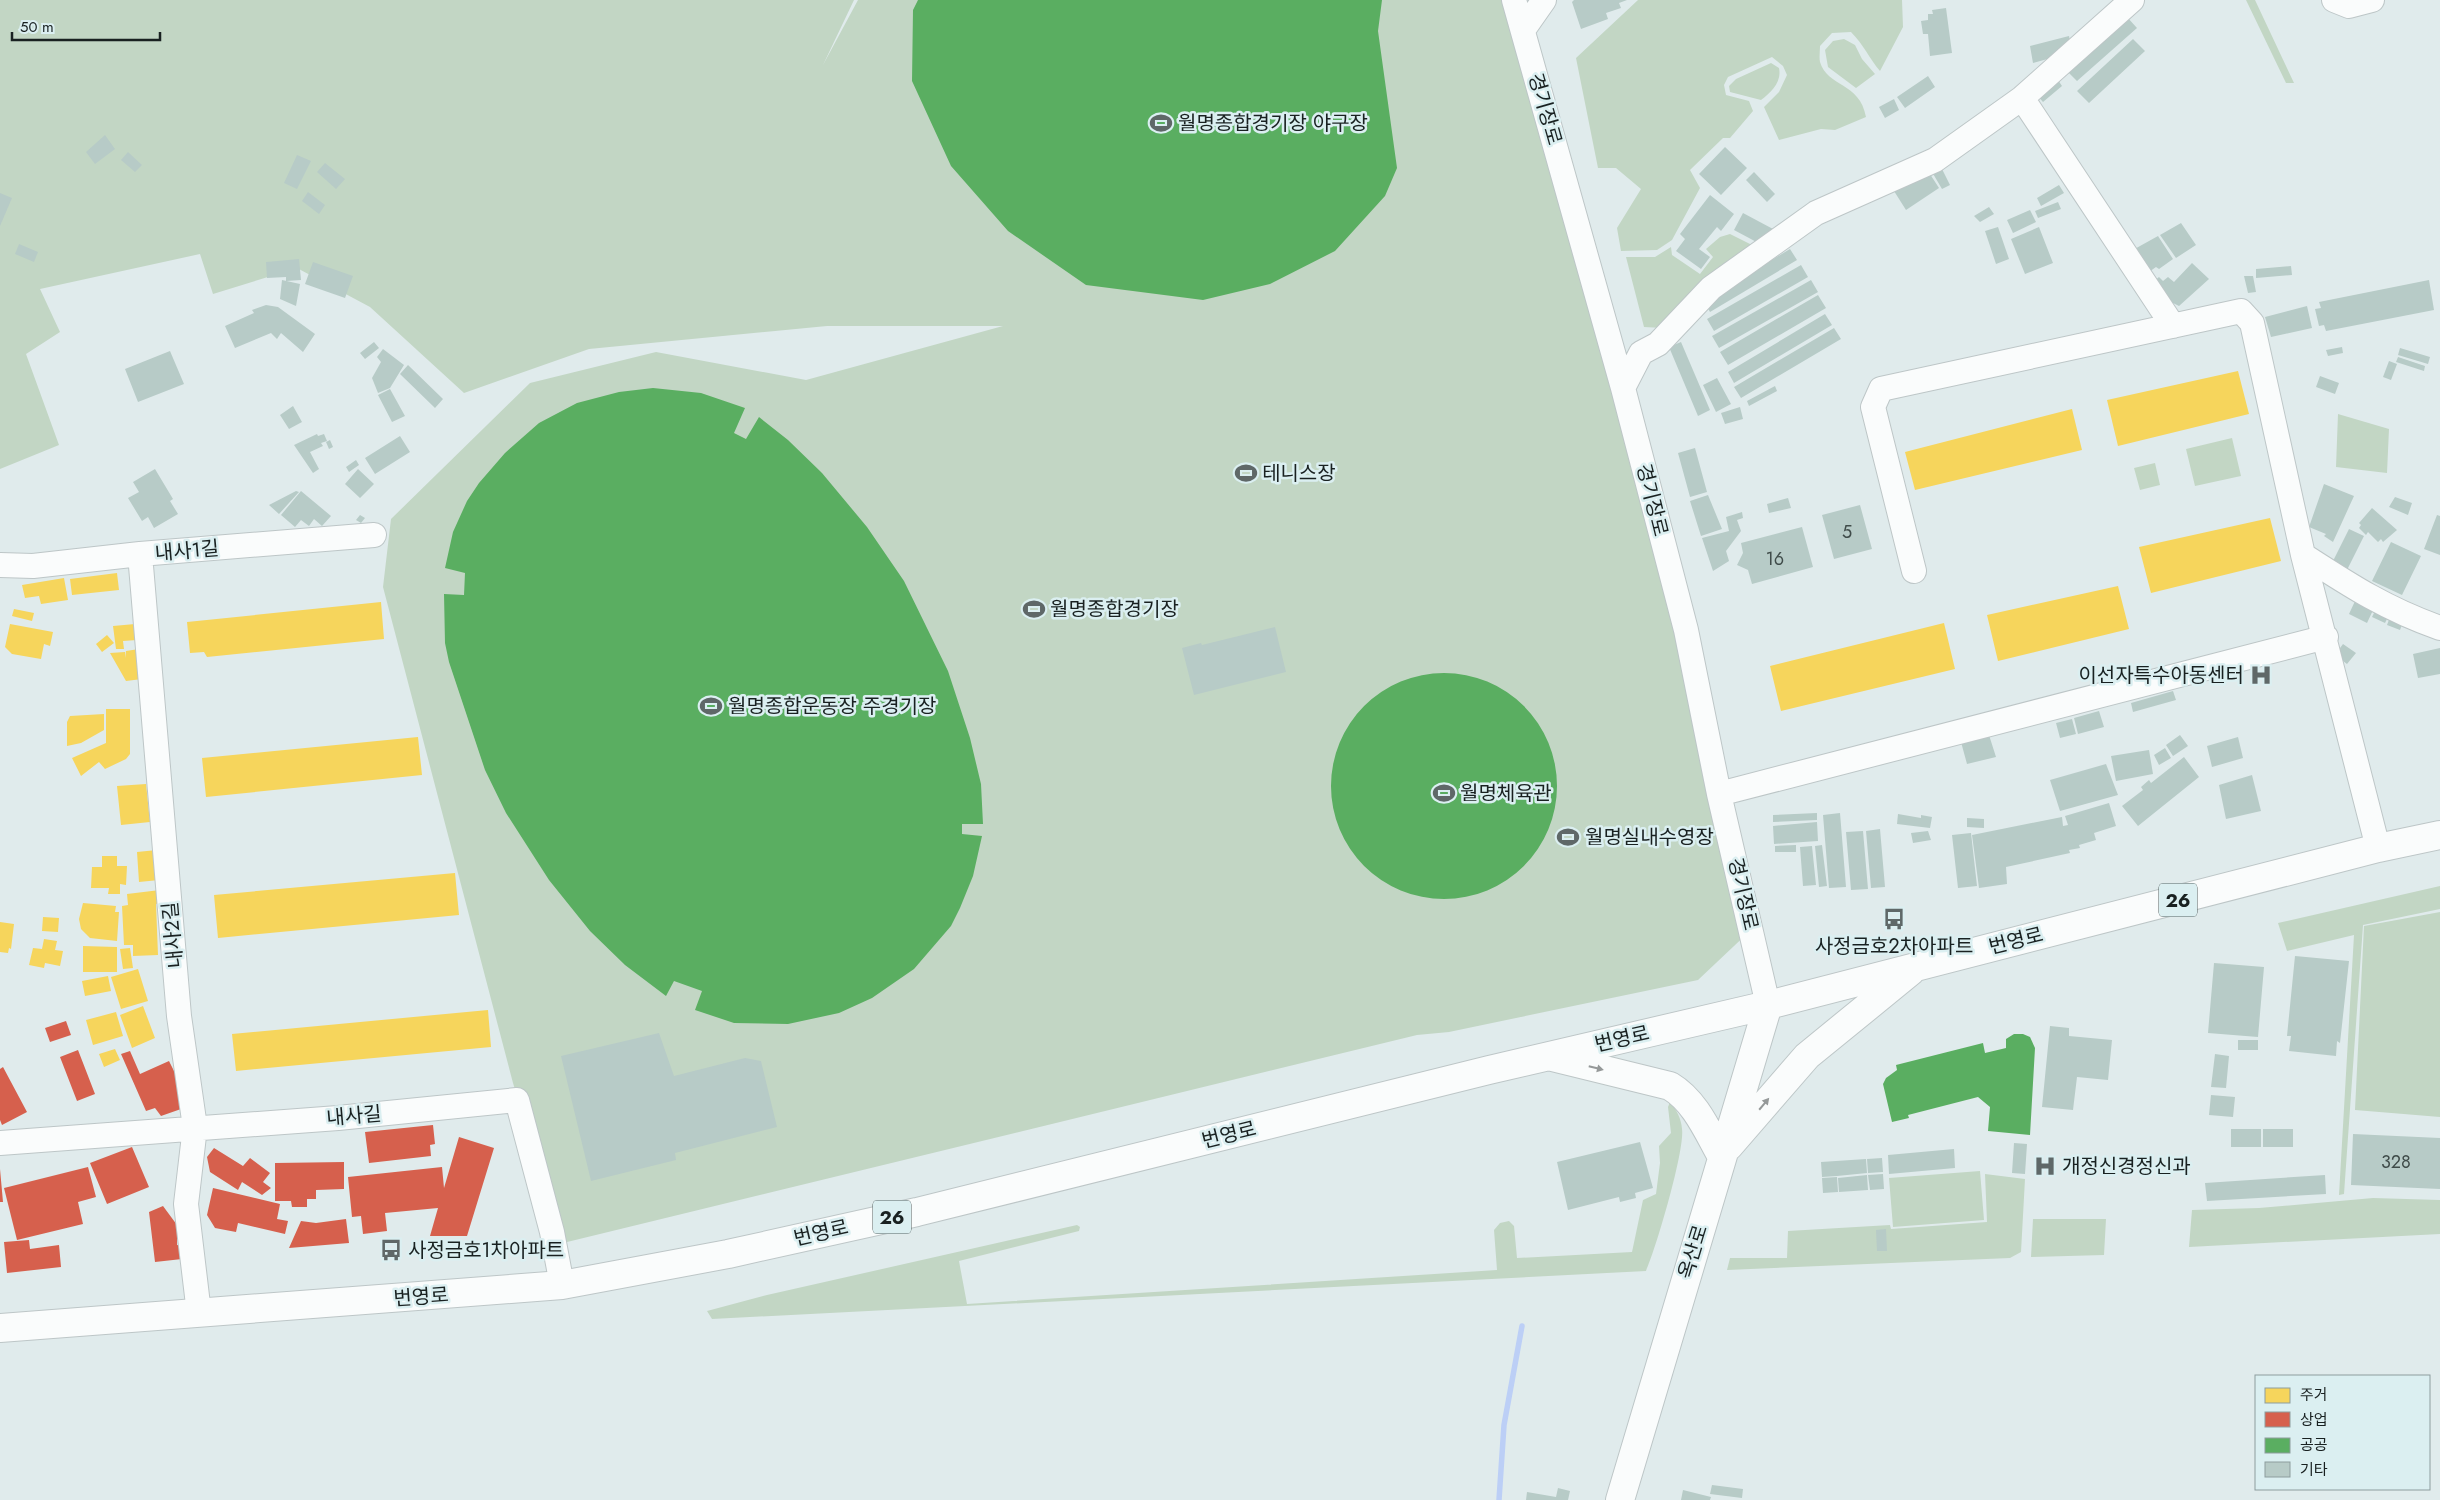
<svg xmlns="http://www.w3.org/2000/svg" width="2440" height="1500" font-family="Jost,'Noto Sans KR',sans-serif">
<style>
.green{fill:#c2d6c4}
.homes{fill:#f6d55c}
.shops{fill:#d6604d}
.public{fill:#5aae61}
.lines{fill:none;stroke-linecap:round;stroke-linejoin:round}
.stream{stroke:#bccff6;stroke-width:5.5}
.building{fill:#b7cbc7}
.minor-casing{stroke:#bdc6c7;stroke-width:26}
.major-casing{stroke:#bdc6c7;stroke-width:30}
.minor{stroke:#fafcfc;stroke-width:24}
.major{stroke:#fafcfc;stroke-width:28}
.oneway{fill:#959999}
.labels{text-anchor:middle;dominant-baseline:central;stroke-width:5;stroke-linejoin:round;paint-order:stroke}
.number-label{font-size:18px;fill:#404c4a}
.shield{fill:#dbeff1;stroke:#535f5f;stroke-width:1}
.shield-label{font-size:19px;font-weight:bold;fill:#192121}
.street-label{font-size:20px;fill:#192121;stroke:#dbeff1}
.poi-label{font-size:20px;fill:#192121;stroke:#dbeff1;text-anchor:start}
</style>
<rect width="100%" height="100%" fill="#e0ebec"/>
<!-- green -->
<path class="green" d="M0,0H854L823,65L858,0H1514L1752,929L1698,980L1449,1032L1417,1035L563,1243L513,1083L383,587L391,519L530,383L656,352L806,380L1003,326H827L589,349L464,393L370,307L297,268L213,294L200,254L40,289L60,332L26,354L59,445L0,469Z
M1638,0H1902L1903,27L1880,71C1869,58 1864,45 1851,32L1832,33L1820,46C1820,51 1819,57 1820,62C1827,87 1860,82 1866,117L1835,130L1821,129L1779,140L1764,107L1779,92L1787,75L1783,66L1772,57L1728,77L1724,85L1726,95L1749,101L1753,111L1730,138H1723L1690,170L1700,188L1672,240L1657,250L1621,251L1617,228L1641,189L1616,168H1598L1576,58Z
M2246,0H2255L2294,83H2286Z
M1844,39L1855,45L1862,59L1875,74L1856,88L1828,67L1825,50L1833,41Z
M1771,63L1779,68C1782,82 1771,92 1761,100L1730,92L1729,86L1736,79Z
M1730,234L1758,248L1663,328L1644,327L1626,257H1655L1671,247L1672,255L1700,274L1713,257L1706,249L1720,237Z
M2338,414L2389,429L2387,473L2336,467Z
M2232,438L2241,476L2195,486L2186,449Z
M2155,463L2160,485L2140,490L2134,468Z
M2440,886V909L2363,925L2344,1194L2339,1195L2354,935L2287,951L2278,923Z
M2440,912V1117L2355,1110L2364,926Z
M1670,1102C1677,1111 1681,1118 1682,1129C1685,1150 1656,1249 1646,1271L712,1319L707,1311L767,1295L1077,1225L1080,1227L1079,1231L959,1261L967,1304L1497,1270L1494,1230L1500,1223L1509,1221L1514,1226L1517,1258L1632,1252L1643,1200L1656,1194L1660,1163L1659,1146L1671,1133L1668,1107Z
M1980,1171L1984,1220L1893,1227L1889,1178Z
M1985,1174L2025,1179L2021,1252L2010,1258L1727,1270L1730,1258H1787L1788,1231L1890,1225L1891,1229L1987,1222Z
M2373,1198L2440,1200V1234L2189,1247L2192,1210L2259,1208Z
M2033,1219H2106L2104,1255L2031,1257Z"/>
<!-- homes -->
<path class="homes" d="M2238,371L2249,414L2118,446L2107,400Z
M2072,409L2082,450L1915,490L1905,452Z
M2270,518L2281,561L2151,593L2139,547Z
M117,573L119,590L72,595L70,579Z
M64,578L68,600L41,604L39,596L25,598L22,585Z
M2118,586L2129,629L1998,661L1987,615Z
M381,602L384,639L207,657L204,652L190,653L187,622Z
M14,609L34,613L32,621L12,616Z
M1944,623L1955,669L1781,711L1770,666Z
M10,624L53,632L50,646L44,644L41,659L12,654L5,647Z
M135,624L137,640L123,641L124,649H116L113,626Z
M107,635L114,643L102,652L96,644Z
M139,649L142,679L126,681L110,653L125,652V658L126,651Z
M106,709H130V754L126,759L105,769L99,762L81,776L72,758L106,743Z
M104,714V730L81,743L67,746V722L70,716Z
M418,737L422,775L206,797L202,758Z
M146,784L150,822L121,825L117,786Z
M157,850L159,880L139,882L137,852Z
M102,856H117V866H127L126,885L120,884V894H108L109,888H91L92,867H102Z
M455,873L459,915L218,938L214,895Z
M160,890L162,903L156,904L158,955L133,956V945H124L122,906L128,905L127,894Z
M83,903L116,906L115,912H119L117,941L90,938L81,929L79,919Z
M43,917L59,918L58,932L42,931Z
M0,922L14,924L11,949L9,948L8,953L0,952Z
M44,939L57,941L55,950L63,951L60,966L45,963L44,968L29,965L33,948L42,949Z
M83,946L117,947V972H83Z
M130,948L133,968L123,969L120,949Z
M138,969L148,1001L121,1009L111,977Z
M108,976L111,991L85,996L82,981Z
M143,1006L155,1038L132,1048L120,1015Z
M488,1010L491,1047L236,1071L232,1034Z
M116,1012L123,1036L93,1045L86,1020Z
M115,1049L120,1060L104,1067L99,1054Z"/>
<!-- shops -->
<path class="shops" d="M66,1021L71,1035L50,1042L45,1028Z
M78,1050L95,1094L77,1101L60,1057Z
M130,1051L140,1074L169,1061L175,1073L181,1109L161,1116L155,1108L146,1111L121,1054Z
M3,1067L27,1112L2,1125L0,1120V1069Z
M433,1125L435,1144L430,1145L431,1156L369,1163L365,1132Z
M459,1137L494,1148L467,1236H430L438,1208L385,1213L387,1231L363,1234L361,1216L352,1217L348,1177L442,1167L444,1188Z
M132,1147L149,1187L107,1204L90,1163Z
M214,1148L243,1166L250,1158L270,1173L263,1182L271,1188L262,1195L242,1182L238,1190L210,1172L207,1157Z
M344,1162V1189L316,1190V1199H307V1207H292L291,1201H275V1163Z
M88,1167L96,1197L78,1202L83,1224L17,1240L4,1188Z
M0,1169L3,1202H0Z
M213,1188L280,1204L277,1219L288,1221L285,1234L238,1223L236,1232L215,1228L207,1215Z
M163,1206L177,1225V1245H181L182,1259L155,1262L149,1212Z
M346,1219L349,1243L289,1248L301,1221L316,1223Z
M29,1240L30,1249L59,1245L61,1267L7,1273L4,1242Z"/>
<!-- public -->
<path class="public" d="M918,0H1382L1378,31L1397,168L1385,196L1335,251L1270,284L1203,300L1086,285L1008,231L951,166L912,81L913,10Z
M653,388L701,393L745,408L734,433L746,439L759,417L788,440L822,473L867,527L904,581L948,671L970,738L981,784L983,824H962V834L982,836L973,876L960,908L951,926L914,969L872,998L839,1013L788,1024L734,1023L695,1010L702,991L674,981L666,996L625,965L590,931L549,880L506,813L485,770L449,662L445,643L444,594L464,595L465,573L445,568L453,532L467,501L479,483L505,453L539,423L577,403L619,392Z
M1331 786a113 113 0 1 1 226 0a113 113 0 1 1-226 0Z
M2014,1034H2023L2030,1037L2035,1048L2030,1135L1988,1131L1990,1107L1978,1097L1908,1115L1909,1118L1892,1122L1883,1084L1886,1078L1897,1070L1896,1065L1983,1043L1985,1053L2006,1048V1039Z"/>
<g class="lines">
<!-- stream -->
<path class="stream" d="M1499,1500L1504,1425L1522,1326"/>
</g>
<!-- building -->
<path class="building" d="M1574,0H1627L1619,3L1621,8L1606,13L1608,19L1581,29L1572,2Z
M1946,8L1952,53L1930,56L1928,34H1923L1921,21L1928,20V14H1933L1932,10Z
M2127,17L2137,28L2077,81L2067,71Z
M2069,36L2071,46L2062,55L2033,63L2030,46Z
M2133,39L2145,51L2089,103L2077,91Z
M1928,76L1935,87L1905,108L1897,97Z
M2056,77L2062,86L2043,102L2036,94Z
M1894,99L1899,110L1885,118L1879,107Z
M105,135L115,149L95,164L86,152Z
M1725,147L1747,168L1721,195L1699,174Z
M128,152L142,165L135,172L121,160Z
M297,155L311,161L297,189L284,183Z
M325,163L345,179L336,189L317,172Z
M1942,169L1950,185L1942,189L1932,172Z
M1928,171L1939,188L1906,210L1894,191Z
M1754,172L1775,194L1767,202L1746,180Z
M2059,185L2064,193L2041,206L2037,198Z
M308,192L325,205L319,214L302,201Z
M0,193L12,198L0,226Z
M1710,195L1734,214L1721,231L1717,227L1699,249L1710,257L1701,269L1676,251L1685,239L1680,234Z
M2058,202L2061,209L2038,218L2035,211Z
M1989,207L1994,214L1980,222L1974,216Z
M2030,210L2036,222L2013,233L2007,220Z
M1743,213L1773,229L1764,246L1734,230Z
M2181,223L2196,245L2176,258L2160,235Z
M1998,227L2009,259L1996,264L1985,231Z
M2039,227L2053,263L2025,274L2011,239Z
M2158,236L2173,259L2159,269L2156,267L2146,274L2131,251Z
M19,244L38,252L34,262L15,254Z
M1790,249L1797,260L1710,312L1704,301Z
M299,259L301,280L286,281V277L267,278L266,262Z
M313,262L353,276L345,298L305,284Z
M2192,263L2209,279L2179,306L2165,299L2153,282L2159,277L2163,281L2168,277L2174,282Z
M1801,265L1808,277L1714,331L1707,319Z
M2291,266L2292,275L2256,278V269Z
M2244,276H2253L2256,292L2248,293Z
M282,280L300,284L296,306L280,299Z
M1811,280L1818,292L1719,348L1712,336Z
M2429,280L2434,310L2326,331L2324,325L2319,326L2315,309L2321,308L2319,302Z
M1818,295L1826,308L1728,365L1720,352Z
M266,305L278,307L315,334L303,352L281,333L277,339L271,333L235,348L225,326L254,313L252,310Z
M2307,306L2312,328L2271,337L2265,317Z
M1825,314L1832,325L1734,383L1728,372Z
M1834,328L1841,339L1741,398L1734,387Z
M374,342L379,348L365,359L360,353Z
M1681,342L1710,410L1698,416L1669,347Z
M2342,347L2343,353L2328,356L2326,350Z
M2400,348L2430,357L2428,364L2398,355Z
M383,349L404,365L390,388L378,393L372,378L381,362L377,357Z
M170,351L184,384L138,402L125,369Z
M2398,357L2425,366L2424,371L2396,362Z
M2389,361L2397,364L2391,380L2383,377Z
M408,365L443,399L435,408L400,374Z
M2320,376L2339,383L2335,394L2316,387Z
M1717,378L1731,404L1716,412L1703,385Z
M1775,386L1777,391L1749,406L1747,401Z
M390,389L405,416L392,422L378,395Z
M293,406L302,422L289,429L280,415Z
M1740,407L1743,419L1725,424L1721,413Z
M317,434L318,436L324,434L327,441L321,443L323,446L310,452L319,469L313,473L294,445Z
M400,436L410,452L375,474L365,458Z
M330,440L333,447L329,449L326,442Z
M1695,448L1707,492L1690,497L1678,453Z
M356,460L359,465L349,472L346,467Z
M155,469L173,499L170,501L178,514L154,528L148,517L142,521L128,498L139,492L133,482Z
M358,469L374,484L360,498L345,484Z
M2324,484L2354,496L2333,542L2324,536L2326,534L2309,527Z
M296,491L299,492L279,514L269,505Z
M301,491L331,516L322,526L314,519L309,526L301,520L295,527L281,515Z
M1708,495L1722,529L1701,536L1690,501Z
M2395,497L2412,503L2408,515L2389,507Z
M1788,498L1791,508L1769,513L1767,504Z
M1860,505L1872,549L1834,559L1822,515Z
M2372,508L2397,530L2383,542L2381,539L2378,542L2368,532L2366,535L2359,528L2361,525L2359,523Z
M1742,512L1743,518L1737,520L1741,531L1726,551L1729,561L1713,571L1702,538L1729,531L1726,517Z
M360,515L365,518L361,523L356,520Z
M2437,515L2440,516V555L2424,549Z
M1802,527L1813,567L1752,584L1748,570L1737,565L1743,553L1741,543Z
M2349,529L2364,536L2347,570L2332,563Z
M2391,542L2421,556L2402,595L2372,581Z
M2356,599L2374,608L2367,623L2349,614Z
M2376,609L2389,615L2385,623L2372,617Z
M2390,617L2403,622L2400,630L2387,625Z
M1275,627L1286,672L1194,695L1182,648L1201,643L1202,645Z
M2343,644L2356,653L2347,664L2335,655Z
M2440,648V674L2418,678L2413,654Z
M2173,691L2176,700L2133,712L2131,703Z
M2099,711L2104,727L2078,734L2074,718Z
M2072,719L2076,734L2060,738L2056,723Z
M1989,735L1996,757L1967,764L1961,742Z
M2180,735L2188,746L2173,756L2166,745Z
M2238,737L2243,758L2212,767L2207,746Z
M2165,748L2171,758L2159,765L2154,755Z
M2149,750L2153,774L2116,781L2111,756Z
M2184,757L2199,777L2138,826L2122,806L2143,790L2141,787L2149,780L2151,783Z
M2106,764L2118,795L2060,811L2050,780Z
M2252,775L2261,811L2226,819L2219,785Z
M2109,803L2116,826L2094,833L2096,840L2079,845L2080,848L2069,850L2070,853L2006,867L2007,884L1979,888L1972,835L2062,817L2063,826L2068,825L2065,816Z
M1817,813V820L1773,822V815Z
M1840,813L1846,887L1829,888L1823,815Z
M1898,814L1921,818V815L1932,817L1930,828L1897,824Z
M1967,818L1984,819V828L1967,827Z
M1817,822L1818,841L1774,844L1773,826Z
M1880,829L1885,887L1871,888L1866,831Z
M1863,831L1868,889L1851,890L1846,832Z
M1928,831L1931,840L1913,843L1911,833Z
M1971,833L1977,886L1958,888L1952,835Z
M1796,845V852H1775V846Z
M1822,845L1827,886L1819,887L1815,846Z
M1812,846L1816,885L1803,886L1800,847Z
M2295,956L2349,961L2340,1043L2337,1041L2336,1056L2289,1051L2291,1036H2287Z
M2214,963L2264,967L2258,1037L2208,1033Z
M2050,1026L2069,1028V1036L2112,1040L2108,1080L2077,1077L2073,1110L2042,1107Z
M659,1033L674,1076L745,1058L761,1061L777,1127L675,1153L676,1160L591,1181L561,1056Z
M2238,1040H2258V1050H2238Z
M2215,1054L2229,1056L2226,1088L2211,1087Z
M2211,1095L2235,1097L2233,1117L2209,1115Z
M2231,1129H2261V1147H2231Z
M2263,1129H2293V1147H2263Z
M2353,1134L2440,1138V1189L2351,1185Z
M1640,1142L1653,1188L1635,1193L1636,1198L1620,1202L1619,1197L1568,1210L1557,1162Z
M2014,1143L2027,1144L2025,1174L2012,1173Z
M1954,1149L1955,1168L1889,1174L1888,1155Z
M1882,1158L1883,1172L1868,1173L1867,1159Z
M1866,1159L1867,1173L1837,1176L1836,1161Z
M1836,1161L1837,1176L1822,1177L1821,1162Z
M1883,1174L1884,1189L1870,1190L1868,1175Z
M1867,1175L1868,1190L1839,1192L1838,1178Z
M2325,1175L2326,1194L2207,1201L2205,1183Z
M1837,1177L1838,1192L1823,1193L1822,1178Z
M1886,1229L1887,1251H1877L1876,1230Z
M1712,1485L1743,1489L1742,1498L1710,1494Z
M1558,1488L1570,1491L1568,1500H1526L1527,1492L1556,1497Z
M1683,1490L1711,1497L1710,1500H1681Z"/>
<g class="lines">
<!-- minor casing -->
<g class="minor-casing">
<path id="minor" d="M1514,0L1623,388L1686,630L1719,794L1768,1005
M2334,0L2349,6L2372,0
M1523,30L1544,0
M2022,98L2173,326
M1623,388L1641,353L1658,344L1711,288L1816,213L1935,160L2022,98L2132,0
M140,554L179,1016L195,1127L186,1204L199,1313
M2303,555C2351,586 2386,609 2440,628
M0,565L33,566L140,554L374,535
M1914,571L1873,407L1881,389L2241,311L2252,323L2303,555L2378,848
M1719,794L2326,637
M0,1143L338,1118L517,1100L552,1232L562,1285"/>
</g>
<!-- major casing -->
<g class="major-casing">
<path id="major" d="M1552,1057L1670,1086C1695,1101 1707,1130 1721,1155
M1729,1146L1807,1056L1910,972
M0,1328L562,1285L728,1254L917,1212L1489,1070L1768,1005L2378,848L2440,835
M1620,1500L1768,1005"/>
</g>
<!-- minor -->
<use href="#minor" class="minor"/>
<!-- major -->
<use href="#major" class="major"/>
</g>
<!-- one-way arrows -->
<defs><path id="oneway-solid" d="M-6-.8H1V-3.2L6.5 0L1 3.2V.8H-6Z" transform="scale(1.25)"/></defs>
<g class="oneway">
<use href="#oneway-solid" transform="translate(1596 1068) rotate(14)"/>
<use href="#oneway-solid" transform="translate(1764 1104) rotate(-50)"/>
</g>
<!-- icons -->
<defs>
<g id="stadium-bare" transform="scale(1.725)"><path d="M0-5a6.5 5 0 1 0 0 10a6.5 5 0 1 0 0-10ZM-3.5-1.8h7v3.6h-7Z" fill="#5f6868" stroke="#dbeff1" stroke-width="2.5" paint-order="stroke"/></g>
<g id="hospital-bare" transform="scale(1.725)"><path d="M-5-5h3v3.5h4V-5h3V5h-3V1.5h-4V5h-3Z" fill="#5f6868" stroke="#dbeff1" stroke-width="2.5" paint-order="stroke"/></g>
<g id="bus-bare" transform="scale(1.725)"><path d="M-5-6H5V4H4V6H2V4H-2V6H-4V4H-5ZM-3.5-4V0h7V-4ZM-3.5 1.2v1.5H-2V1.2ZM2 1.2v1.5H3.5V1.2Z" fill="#5f6868" stroke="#dbeff1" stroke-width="2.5" paint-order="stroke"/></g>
</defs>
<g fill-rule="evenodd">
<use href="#stadium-bare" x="1161" y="123"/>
<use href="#stadium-bare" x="1246" y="473"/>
<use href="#stadium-bare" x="1034" y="609"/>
<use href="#hospital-bare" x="2261" y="675"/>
<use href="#stadium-bare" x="711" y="706"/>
<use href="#stadium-bare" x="1444" y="793"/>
<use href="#stadium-bare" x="1568" y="837"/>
<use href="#bus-bare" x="1894" y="919"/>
<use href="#hospital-bare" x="2045" y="1166"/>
<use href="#bus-bare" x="391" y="1250"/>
</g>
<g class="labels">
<!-- number labels -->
<g class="number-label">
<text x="1847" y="532">5</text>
<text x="1775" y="559">16</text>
<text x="2396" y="1162">328</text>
</g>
<!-- shield labels -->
<g class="shield">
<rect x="2159" y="883.5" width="38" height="33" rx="4"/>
<rect x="873" y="1200.5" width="38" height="33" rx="4"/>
</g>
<g class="shield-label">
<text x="2178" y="900">26</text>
<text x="892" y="1217">26</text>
</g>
<!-- street labels -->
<g class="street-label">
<text transform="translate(1545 109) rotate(74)">경기장로</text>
<text transform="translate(1652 500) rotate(76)">경기장로</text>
<text transform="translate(187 551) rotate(-5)">내사1길</text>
<text transform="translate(1743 894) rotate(77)">경기장로</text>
<text transform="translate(173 935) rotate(-95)">내사2길</text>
<text transform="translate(2016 941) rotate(-14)">번영로</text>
<text transform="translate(1622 1039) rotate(-13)">번영로</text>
<text transform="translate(354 1116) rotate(-5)">내사길</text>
<text transform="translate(1229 1135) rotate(-14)">번영로</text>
<text transform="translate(821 1233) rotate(-13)">번영로</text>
<text transform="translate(1693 1252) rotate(-73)">옥산로</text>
<text transform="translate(421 1297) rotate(-4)">번영로</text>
</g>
<!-- poi labels -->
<g class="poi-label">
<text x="1178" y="123">월명종합경기장 야구장</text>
<text x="1262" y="473">테니스장</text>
<text x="1050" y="609">월명종합경기장</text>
<text x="2244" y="675" text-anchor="end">이선자특수아동센터</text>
<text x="728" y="706">월명종합운동장 주경기장</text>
<text x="1460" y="793">월명체육관</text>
<text x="1585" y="837">월명실내수영장</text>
<text x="1894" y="946" text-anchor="middle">사정금호2차아파트</text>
<text x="2062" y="1166">개정신경정신과</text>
<text x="408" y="1250">사정금호1차아파트</text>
</g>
</g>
<!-- legend -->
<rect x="2255" y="1375" width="175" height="115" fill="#dbeff1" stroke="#8d9d9e"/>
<rect x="2265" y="1388" width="25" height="15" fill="#f6d55c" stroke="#8d9d9e"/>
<text x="2300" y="1400" font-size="15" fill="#192121">주거</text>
<rect x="2265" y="1412" width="25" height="15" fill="#d6604d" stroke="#8d9d9e"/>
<text x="2300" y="1425" font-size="15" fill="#192121">상업</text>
<rect x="2265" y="1438" width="25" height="15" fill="#5aae61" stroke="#8d9d9e"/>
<text x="2300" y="1450" font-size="15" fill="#192121">공공</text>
<rect x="2265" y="1462" width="25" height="15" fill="#b7cbc7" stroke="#8d9d9e"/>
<text x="2300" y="1475" font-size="15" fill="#192121">기타</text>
<!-- scale -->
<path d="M12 32v8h148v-8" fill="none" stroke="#192121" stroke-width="2.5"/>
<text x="20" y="32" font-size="15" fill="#192121" stroke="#dbeff1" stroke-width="4" paint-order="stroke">50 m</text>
</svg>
